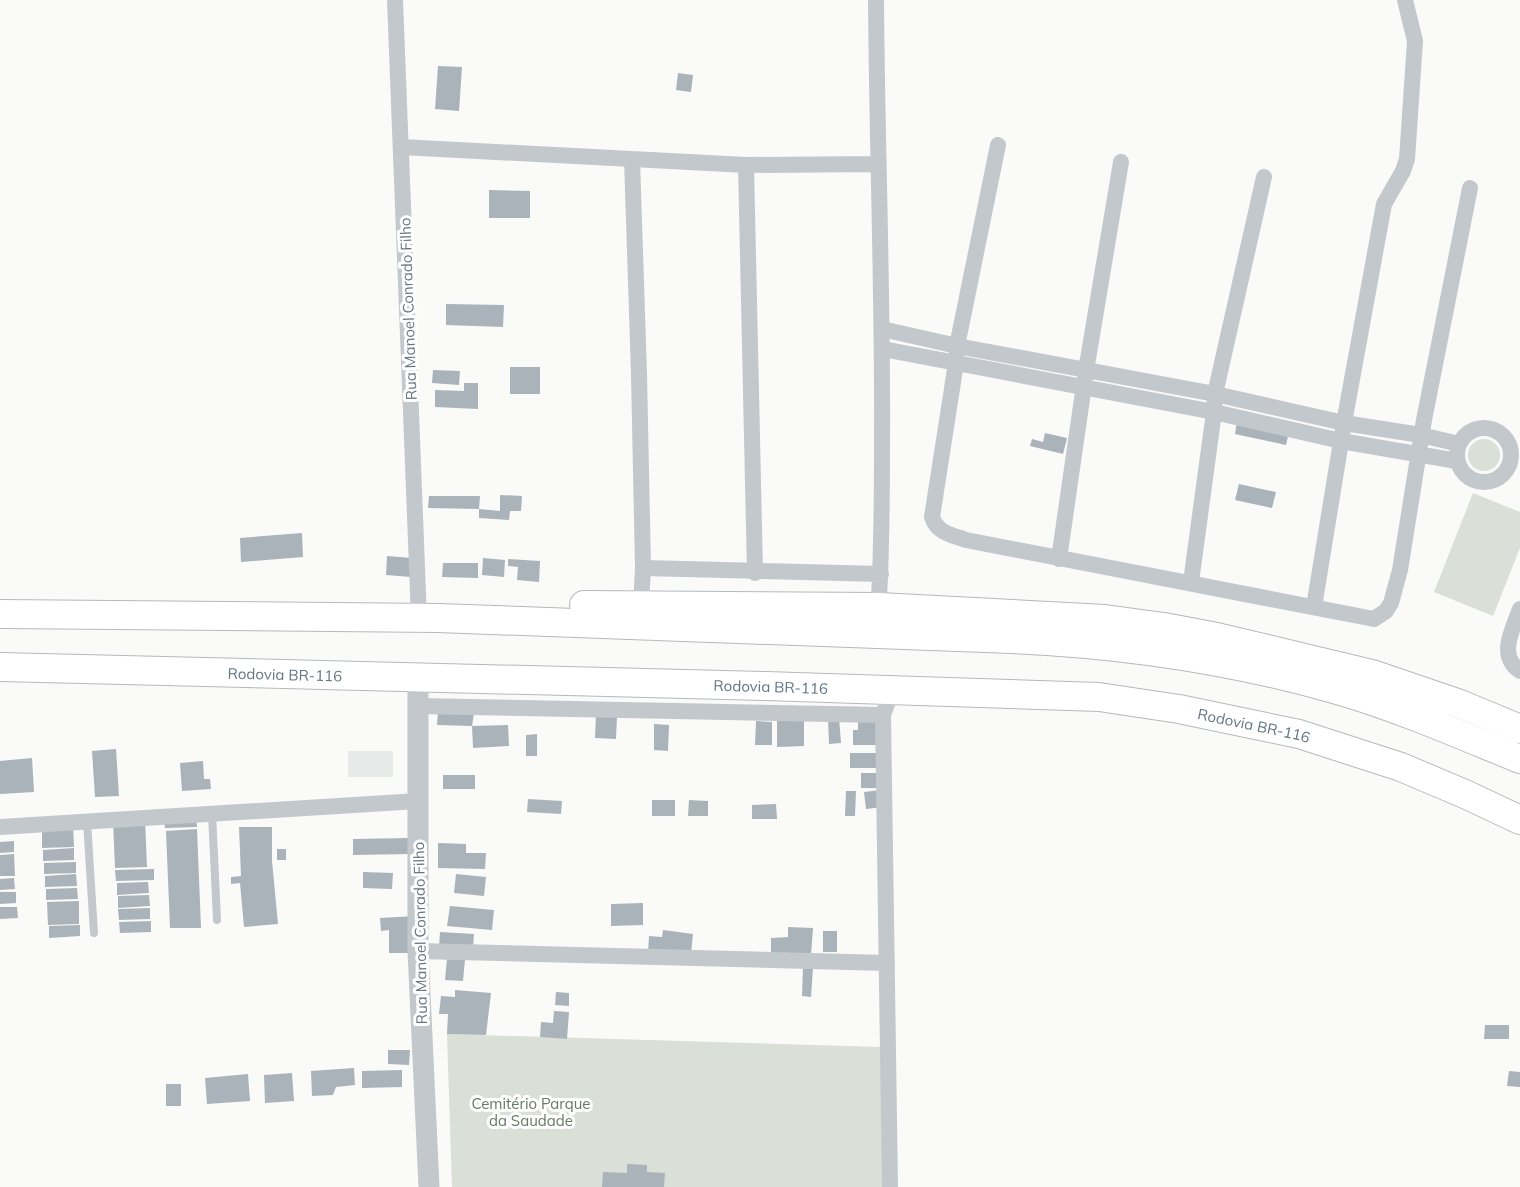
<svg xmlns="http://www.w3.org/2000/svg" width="1520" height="1187" font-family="Mulish,sans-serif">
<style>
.built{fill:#e8e9e9}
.green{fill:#dadfd7}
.building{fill:#aab3b9}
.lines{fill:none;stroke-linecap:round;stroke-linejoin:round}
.trunk-casing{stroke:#b4b9bd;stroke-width:30}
.service{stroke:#c3c8cc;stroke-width:8}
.minor{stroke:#c3c8cc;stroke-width:16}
.tertiary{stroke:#c3c8cc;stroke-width:21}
.trunk{stroke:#fff;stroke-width:28}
.labels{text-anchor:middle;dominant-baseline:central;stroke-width:6;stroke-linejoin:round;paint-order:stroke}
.street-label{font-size:15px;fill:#657683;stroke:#fff}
.park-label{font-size:15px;fill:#687a64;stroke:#fff}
</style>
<rect width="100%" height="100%" fill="#fafaf8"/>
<!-- built -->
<path class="built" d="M348,751H393V777H348Z"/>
<!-- green -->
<path class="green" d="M1468 455a16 16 0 1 1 32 0a16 16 0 1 1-32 0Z
M1473,493L1520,512V548L1493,616L1434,592Z
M447,1034L882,1047L884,1187H452Z"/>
<!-- building -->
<path class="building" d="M438,66L462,67L459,111L435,109Z
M678,73L693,75L691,92L676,90Z
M489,190L530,191V218H489Z
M446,304L504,305L503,327L446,325Z
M510,367H540V394H510Z
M433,370L460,371L459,385L432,383Z
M464,383H478V409L435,407V390L464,391Z
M1237,421L1289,432L1286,445L1235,434Z
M1045,433L1067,438L1063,454L1030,446L1032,439L1043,442Z
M1239,484L1276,492L1272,508L1235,500Z
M500,495L522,496L521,511H510L509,520L479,518V509L500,511Z
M429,496H480L479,509L428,508Z
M302,533L303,557L241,562L240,538Z
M387,556L412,558L411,577L386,575Z
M483,558L505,560L504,577L482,575Z
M508,559L540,561L539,582L517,580L518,567L508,566Z
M443,563H478V578L442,577Z
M438,711L474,713L472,726L437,725Z
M596,714L617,715L616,739L595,738Z
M777,718H804V746L777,747Z
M839,718L841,743L829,744L828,719Z
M858,720H879V745H853V730H858Z
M756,721L772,722V745H755Z
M654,724L669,725L668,751L654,750Z
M508,725L509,746L473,748L472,726Z
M537,734V756H526V735Z
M116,749L119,796L95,797L92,751Z
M850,753H879V768H850Z
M32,758L34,792L0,794V761Z
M203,761L204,779H210L211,789L182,791L180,763Z
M861,773H881V788H861Z
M443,775H475V789H443Z
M881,790L883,807L866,809L864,792Z
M846,791H856L855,816H845Z
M528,799L562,801L561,814L527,812Z
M652,800H675V816H652Z
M689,800L708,801V816H688Z
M776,804L777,819H752V805Z
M196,817L197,827L165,828L164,818Z
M145,820L147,867L115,868L113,821Z
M73,825L74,847L42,848V826Z
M239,827H272V861L278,924L244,927L240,883L231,884V877L241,876Z
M197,829L201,928H170L166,831Z
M410,838V854L353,855V839Z
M14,841V852L0,853V842Z
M438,843L466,844V853H486L485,869L438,868Z
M74,848V860L43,861V850Z
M277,849H286V860H277Z
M14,854L15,876H0V855Z
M76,862V873L44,874V863Z
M154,869V880L116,881L115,870Z
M363,872L393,873L392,889L363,888Z
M76,874L77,886L45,887V876Z
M456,874L486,877L484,896L454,893Z
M14,878L15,889L0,890V879Z
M148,882L149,893L117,895V883Z
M77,888L78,899L46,900V889Z
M0,892H16V903L0,904Z
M149,895L150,906L118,908V896Z
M79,901V924L48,925L47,902Z
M643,903V925L611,926V904Z
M450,906L494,910L492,930L447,926Z
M0,907H17L18,918L0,919Z
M150,908V919L119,920L118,909Z
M415,916L408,953H389V930L381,931L380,918Z
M151,921V932L120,933L119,922Z
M80,925V936L49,938V926Z
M788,927L813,928L811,955L771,953V938L788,937Z
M663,930L693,934L691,953L648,954L649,936L662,937Z
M823,931H837V952H823Z
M440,932L474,934L473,949L439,947Z
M447,959L465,960L463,981L445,980Z
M803,968H813L811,997L802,996Z
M455,990L491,993L486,1035L447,1034L448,1014H439L441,996L455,997Z
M556,992L569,993V1006L555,1005Z
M554,1011L569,1012L567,1039L540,1037L541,1022L553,1023Z
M1485,1025H1509V1039H1484Z
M388,1050H410L409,1065L388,1064Z
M354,1068L355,1085L336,1087L333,1095L312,1096L311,1071Z
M402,1070V1087L362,1088V1071Z
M1509,1071L1520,1072V1087L1507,1086Z
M292,1073L294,1101L265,1103L264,1075Z
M248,1074L250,1101L207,1104L205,1078Z
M166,1084H181V1106H166Z
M627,1164L647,1165V1172L665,1173L664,1187H602L603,1172L627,1173Z"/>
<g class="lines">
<!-- trunk casing -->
<g class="trunk-casing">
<g id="trunk">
<path d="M584,605L879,607L1105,619L1164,627L1217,637L1372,674L1460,704L1520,729"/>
<path d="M0,614L438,618L1012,639C1123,644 1234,660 1341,691C1402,709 1461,735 1520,759"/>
<path id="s1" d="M0,667L766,686L1099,697L1179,709L1299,734L1401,767L1467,795L1520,820"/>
</g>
</g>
<!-- service -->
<path class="service" d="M212,813L217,920
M87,821L94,933"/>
<!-- minor -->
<path class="minor" d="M395,0L419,619
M876,0C877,147 883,295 882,442C882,500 882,557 878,615
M998,145L957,346L956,363L932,517C937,533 952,535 966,540L1374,619L1386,611L1391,603L1400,570L1424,420L1470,188
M401,147L746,165L877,164
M632,159L639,374L643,568L641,605
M746,165L755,573
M882,329L957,346L1215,394L1344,423L1421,435L1459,444
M883,349L1214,412L1341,441L1457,461
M1457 455a27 27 0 1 1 54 0a27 27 0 1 1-54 0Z
M1059,559L1086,371L1121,162
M643,568L881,574
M1191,582L1214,412L1215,394L1264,177
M1314,607L1344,423L1384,204L1403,171L1407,159L1415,41L1405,0
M1520,609C1513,629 1497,655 1520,671
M418,706L883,715
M0,827L418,801
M418,951L887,963
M890,1187L883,715L892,690"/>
<!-- tertiary -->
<path class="tertiary" d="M418,678V951L429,1187"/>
<!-- trunk -->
<use href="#trunk" class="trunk"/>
</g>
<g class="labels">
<!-- street labels -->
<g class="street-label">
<text transform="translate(408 309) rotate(-92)">Rua Manoel Conrado Filho</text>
<text stroke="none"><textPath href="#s1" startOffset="285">Rodovia BR-116</textPath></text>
<text stroke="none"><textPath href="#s1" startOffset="771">Rodovia BR-116</textPath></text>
<text stroke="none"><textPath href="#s1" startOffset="1257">Rodovia BR-116</textPath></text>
<text transform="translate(420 933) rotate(-91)">Rua Manoel Conrado Filho</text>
</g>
<!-- park labels -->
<g class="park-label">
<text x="531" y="1103">Cemitério Parque<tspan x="531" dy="17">da Saudade</tspan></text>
</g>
</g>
</svg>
